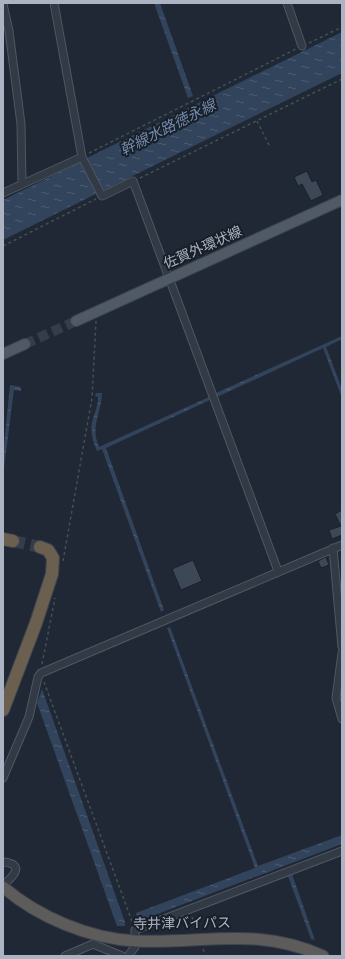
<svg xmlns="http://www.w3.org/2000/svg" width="345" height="959" font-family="'Alegreya Sans','Noto Sans JP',sans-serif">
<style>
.water{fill:url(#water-ripples)}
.building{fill:#3d4857;stroke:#1a212c}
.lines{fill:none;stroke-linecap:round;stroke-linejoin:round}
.primary-tunnel{stroke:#343d49;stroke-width:10;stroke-dasharray:10 5;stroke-linecap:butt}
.motorway-tunnel{stroke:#343d49;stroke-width:12;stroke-dasharray:12 6;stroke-linecap:butt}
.minor-casing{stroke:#505764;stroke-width:9}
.primary-casing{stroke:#3c434f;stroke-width:12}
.trunk-casing{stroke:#3d4450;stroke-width:13}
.motorway-casing{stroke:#3d4450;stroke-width:14}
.path{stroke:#405255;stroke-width:1.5;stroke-dasharray:3 3;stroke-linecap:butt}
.minor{stroke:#323a45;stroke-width:7}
.primary{stroke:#505966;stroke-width:10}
.trunk{stroke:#5e5c5a;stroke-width:11}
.motorway{stroke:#6b604f;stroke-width:12}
.labels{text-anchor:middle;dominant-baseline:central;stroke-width:4;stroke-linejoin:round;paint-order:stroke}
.street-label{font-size:14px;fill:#acb4c3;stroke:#181f29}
.water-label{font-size:15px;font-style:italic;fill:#748bab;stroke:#181f29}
</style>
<defs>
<pattern id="water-ripples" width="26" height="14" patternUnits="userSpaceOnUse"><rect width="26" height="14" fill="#32435c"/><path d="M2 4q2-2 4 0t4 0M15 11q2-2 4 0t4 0" fill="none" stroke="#4d5c72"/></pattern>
</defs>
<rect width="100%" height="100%" fill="#1f2834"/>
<!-- water -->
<path class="water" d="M154,3H160L193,96L188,98Z
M342,32V73L104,190L99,182L92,186L96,194L3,240V200L80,162L84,170L91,166L87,158Z
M342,336V339L326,347L342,389V398L323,348L217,397L216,393Z
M10,385L21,387V391L14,390L3,476V455Z
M96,393H102C101,415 90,426 99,447L209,397L210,400L106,448L164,610L161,612L102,449L97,451C93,441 89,431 93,419C95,411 98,406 98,397L95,396Z
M170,627L258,866L342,835V844L139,921L136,913L255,868L167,628Z
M42,689L125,922V926H117L37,703Z
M292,874L315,940L311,939L288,876Z"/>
<!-- building -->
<path class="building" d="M307,171L312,182L316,180L323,195L311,201L302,184L298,186L294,177Z
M342,510V535L332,539L329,530L341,526L335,514Z
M326,557L329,565L321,568L318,561Z
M193,560L202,581L181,590L172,569Z"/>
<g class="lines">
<!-- primary-tunnel -->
<path class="primary-tunnel" d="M25,344L76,321"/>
<!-- motorway-tunnel -->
<path class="motorway-tunnel" d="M13,541L40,547"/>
<!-- minor casing -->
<g class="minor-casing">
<path id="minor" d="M54,3L82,157L102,196L133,181L278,571
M287,3L302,46
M3,4L9,31L21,124L22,184
M3,193L82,157
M333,548L342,647
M342,653L336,698L342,719
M3,778L29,717L38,677L41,673L342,545
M3,862C26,864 13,877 3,885
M65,956L93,944L122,956
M128,956L135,947V930L342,851"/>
</g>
<!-- primary casing -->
<g class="primary-casing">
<path id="primary" d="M76,321L342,200
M3,354L25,344"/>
</g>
<!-- trunk casing -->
<g class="trunk-casing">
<path id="trunk" d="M3,887C38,917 90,939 136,941C205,944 256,926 323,956"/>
</g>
<!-- motorway casing -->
<g class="motorway-casing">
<path id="motorway" d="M3,539L13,541
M3,710L36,623L52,574L53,558L48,550L40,547"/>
</g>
<!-- path -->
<path class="path" d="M309,43L342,27
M257,121L270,147
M89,153L296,49
M140,178L342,79
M3,246L96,199
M63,561L92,398L96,321
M42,664L55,598
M44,682L133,924
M192,917L196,930
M203,949L206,956"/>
<!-- minor -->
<use href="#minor" class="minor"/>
<!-- primary -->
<use href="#primary" class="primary"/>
<!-- trunk -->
<use href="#trunk" class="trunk"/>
<!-- motorway -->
<use href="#motorway" class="motorway"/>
</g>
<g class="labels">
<!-- street labels -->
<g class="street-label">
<text transform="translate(203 248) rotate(-24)">佐賀外環状線</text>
<text transform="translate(182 924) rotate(-1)">寺井津バイパス</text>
</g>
<!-- water labels -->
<g class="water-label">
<text transform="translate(168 128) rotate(-27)">幹線水路徳永線</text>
</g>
</g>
<!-- border -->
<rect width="345" height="959" fill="none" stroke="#acb4c3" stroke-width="8"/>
</svg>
